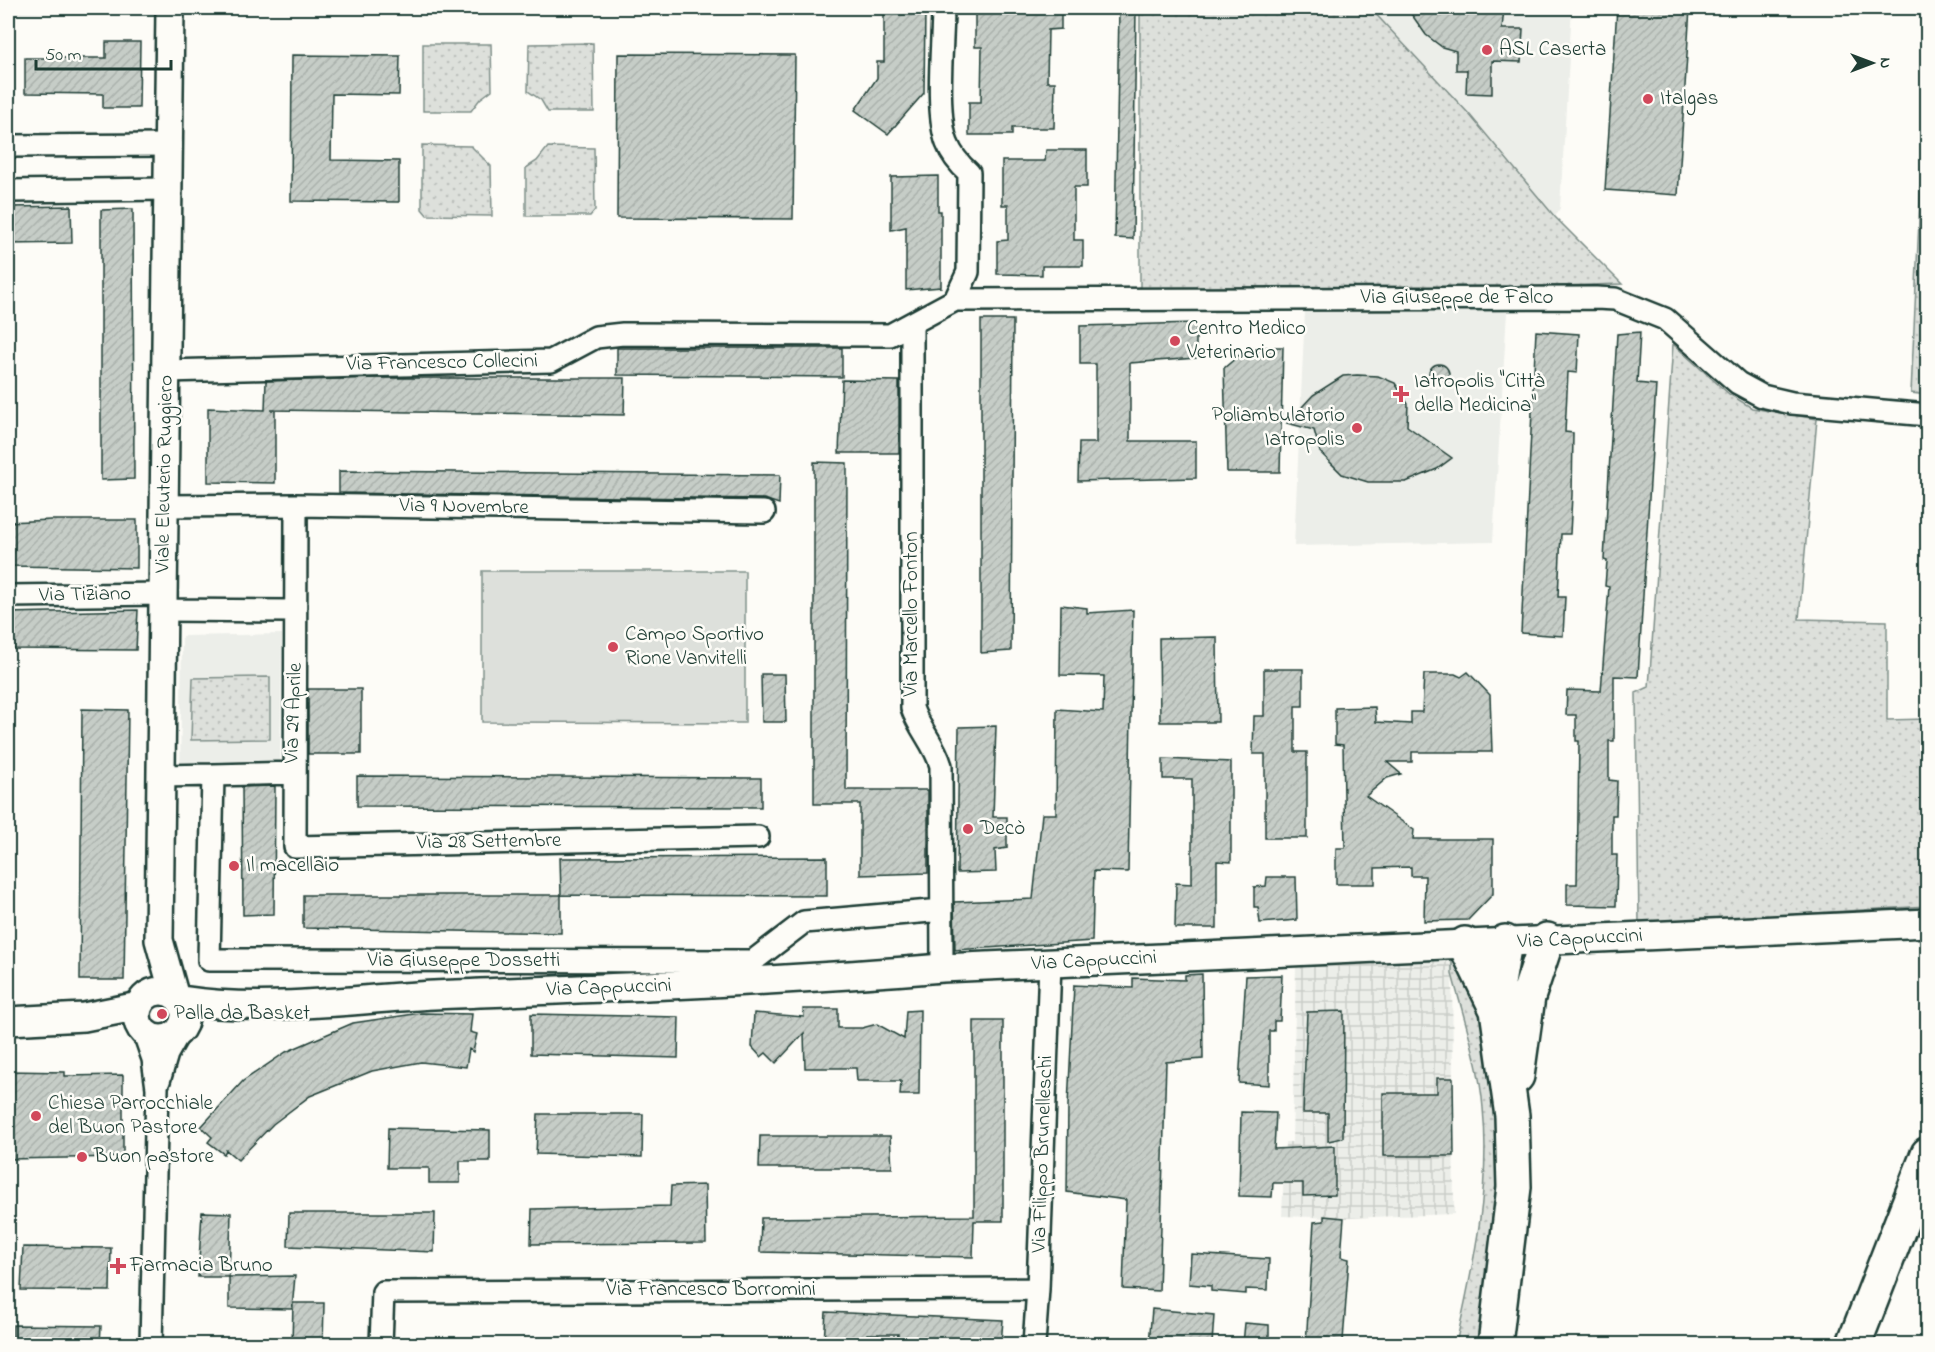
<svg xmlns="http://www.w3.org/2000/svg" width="1935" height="1352" font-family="'Indie Flower',sans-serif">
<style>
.built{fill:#eceee9}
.industrial{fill:url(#industrial-grid)}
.green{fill:url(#green-dots);stroke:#7e8e88;stroke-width:1.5}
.pitch{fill:#dde0db;stroke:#7e8e88;stroke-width:1.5}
.building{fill:url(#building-hatch);stroke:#1f3d34;stroke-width:1.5}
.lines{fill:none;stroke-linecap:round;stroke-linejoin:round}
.minor-casing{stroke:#1f3d34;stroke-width:26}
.tertiary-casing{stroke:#1f3d34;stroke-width:32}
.trunk-casing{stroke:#1f3d34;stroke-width:38}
.minor{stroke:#fdfcf7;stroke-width:21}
.tertiary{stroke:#fdfcf7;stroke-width:27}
.trunk{stroke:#fdfcf7;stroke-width:33}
.poi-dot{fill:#d1495b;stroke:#fdfcf7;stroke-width:2}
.labels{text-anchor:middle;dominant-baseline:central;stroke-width:5;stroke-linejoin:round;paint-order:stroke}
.poi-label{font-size:21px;fill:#1f3d34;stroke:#fdfcf7;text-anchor:start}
.street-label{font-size:21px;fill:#1f3d34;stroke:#fdfcf7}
</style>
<defs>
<pattern id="industrial-grid" width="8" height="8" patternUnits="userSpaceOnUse" patternTransform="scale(1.5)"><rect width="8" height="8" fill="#eceee9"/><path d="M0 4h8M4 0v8" fill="none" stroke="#cacdc8"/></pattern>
<pattern id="green-dots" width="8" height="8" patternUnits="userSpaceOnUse" patternTransform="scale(1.5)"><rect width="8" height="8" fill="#dde0db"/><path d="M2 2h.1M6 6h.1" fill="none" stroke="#bdc1bd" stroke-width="1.8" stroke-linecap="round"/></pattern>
<pattern id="building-hatch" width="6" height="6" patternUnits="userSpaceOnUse" patternTransform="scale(1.5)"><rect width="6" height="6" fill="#c6cdc7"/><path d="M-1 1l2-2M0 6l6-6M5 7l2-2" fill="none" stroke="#aab1ac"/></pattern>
</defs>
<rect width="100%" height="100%" fill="#fdfcf7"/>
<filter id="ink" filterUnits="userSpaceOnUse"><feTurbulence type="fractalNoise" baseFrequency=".0167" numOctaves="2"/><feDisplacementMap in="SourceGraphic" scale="12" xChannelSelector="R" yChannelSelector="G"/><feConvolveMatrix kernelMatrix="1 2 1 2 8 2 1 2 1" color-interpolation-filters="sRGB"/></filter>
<g filter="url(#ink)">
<!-- built -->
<path class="built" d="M8,8H141V10L8,13Z
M1370,8H1572L1560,208L1555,217L1469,114Z
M1493,307L1507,312L1493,542L1294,546L1305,311Z
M282,634L280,773L180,776L182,636Z"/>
<!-- industrial -->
<path class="industrial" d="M1452,959L1454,1214L1344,1218L1282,1216L1285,1142H1292L1296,966Z"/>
<!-- green -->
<path class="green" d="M1140,8H1370L1469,114L1555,217L1622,284L1140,299Z
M593,43L594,112H548L541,100L528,91L529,44Z
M423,44H491L492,90L480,99L471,111H423Z
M1927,49V395L1911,393Z
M422,145L471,146L491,166L492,216L427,215L422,209Z
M548,147L594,148L595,210L590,216H526V168L537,161Z
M1673,344L1729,394L1752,408L1817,419L1799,619L1887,621V720L1927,719V906L1639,924L1636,693L1649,687Z
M270,677V739L191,740L193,678Z
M1452,959L1458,961L1483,1013L1502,1147L1486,1344H1456C1473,1267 1491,1188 1483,1108C1480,1066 1463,1015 1452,974Z"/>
<!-- pitch -->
<path class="pitch" d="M482,571H745V723L482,722Z"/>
<!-- building -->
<path class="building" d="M884,8H925L924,93L888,134L855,110L877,78V62H884Z
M975,8H1061V29L1048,30L1047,82H1055L1054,128H1012V135H969V102H981L982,47H975Z
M1119,8H1136L1133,239L1115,238Z
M1407,8H1504L1502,29H1523L1521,62L1492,61V94L1466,93L1467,70H1456V51L1442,47L1426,35Z
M1617,8H1690L1678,195L1605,190Z
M106,42H140L139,108H103V94L25,93V58H106Z
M618,54L795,55L793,219L617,218Z
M292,55L400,56L399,95L332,94L331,160L399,161V202L291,201Z
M1046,150H1087V187H1074V240H1083V266H1042V275L997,274V241L1008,240V205H1002V161H1045Z
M938,176V211H941V287L906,290V227L891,230V177Z
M71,206L72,243L8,244V207Z
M133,209L134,479L101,480V210Z
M981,320H1013L1011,651L981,653Z
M1196,323V358L1130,363V441H1196V478L1078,481L1079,443H1096V364H1080V326Z
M1536,331L1579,334L1577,373L1568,372L1565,432L1573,433L1572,495L1570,534H1561L1558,597H1565L1563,636L1521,633Z
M1640,332L1637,383L1656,385L1638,677L1614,676V741H1609V780L1617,781L1616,815H1612V855H1617L1616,906L1567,905V884H1577L1579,741H1576V715H1566L1567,690L1601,691L1609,587L1605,586L1607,561L1604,560L1617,334Z
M1249,347H1283L1280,472H1227L1224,368Z
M617,348H842V377L617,375Z
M1429 374a10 10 0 1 1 20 0a10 10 0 1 1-20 0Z
M1357,375L1378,376L1395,383L1408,404L1407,426L1452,458L1437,469L1406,482H1368L1342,474L1320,452L1314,430L1287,423L1313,395L1343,376Z
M379,378H625L624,415L271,410H275V483L208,482V408L265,410L266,381Z
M842,380L899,381V453H839Z
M814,462L847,463L846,790H928V873L860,875V804H814Z
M339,471L780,475L779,504L764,499L339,493Z
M51,520H137V568L8,566V522Z
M1061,605L1087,608V613L1133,610L1128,872L1094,871L1092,941L955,950L954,902L1033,899L1042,814H1056L1057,709L1103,712L1104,676L1060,675Z
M138,610L136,650L8,649V613Z
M1217,637L1218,722H1160L1159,638Z
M1264,669H1303V706H1295V752H1307V838H1265V754H1253L1254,716H1264Z
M1468,672L1490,695L1492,752H1412V762H1387L1401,774L1387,778L1366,796L1414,830L1413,839H1493V894L1468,920L1424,921L1425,876H1411V867L1375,868V884H1336V848H1345L1343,745L1335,744V708L1375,707L1376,722L1411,724V712H1422L1424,674H1455L1461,677Z
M761,674H785L786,722H762Z
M308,689H361V754H308Z
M82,709L128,710L124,980H80Z
M996,726L993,817H1007V848L995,850L996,872L957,873L959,727Z
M1163,759L1231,762V862L1217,861V928H1175L1176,883L1192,884V779H1163Z
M357,776L761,778V807L357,806Z
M275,786L274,914L243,915L242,787Z
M827,857V896L561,895L560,858Z
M1267,877H1296L1297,920L1260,923L1258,907H1254V887L1266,886Z
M303,895H561V933L303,928Z
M1202,974L1203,1059L1166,1062L1159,1291L1123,1289L1126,1200L1067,1192L1068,1105L1074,985L1133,988V978L1185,980V975Z
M1282,975L1280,1021H1274V1031H1269V1085L1239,1083L1246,976Z
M803,1009H838V1028H862L877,1024L904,1039L906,1011L920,1010L919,1095H900L901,1081H857L856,1068H805L804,1033L776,1063L766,1053L761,1057L752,1047L754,1013L804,1017Z
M1344,1011L1343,1138L1328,1141V1113H1303L1307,1012Z
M421,1013L472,1014L470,1032L477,1034L473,1052L469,1049L466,1067L421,1062L372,1071L310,1096L273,1124L238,1160L226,1150L224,1154L208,1142L212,1137L201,1127L243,1081L286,1052L353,1023Z
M531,1014L679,1017L678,1058L531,1054Z
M974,1021H1003V1221H974L973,1257L760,1252L761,1218L974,1216Z
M8,1071L65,1072V1076L123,1075V1157L8,1159Z
M1437,1078H1453L1454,1156H1383V1093H1437Z
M1241,1112L1276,1113L1274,1149L1335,1146V1195L1303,1196V1183H1273L1272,1197L1239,1196Z
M538,1114H643L642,1157L536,1154Z
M388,1128L490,1130V1161H460V1183H429V1168H387Z
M760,1136H890L892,1168H759Z
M705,1185L706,1243L531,1244L532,1209L670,1206L671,1186Z
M202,1212L231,1213L229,1277H198Z
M289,1213H435L434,1252L288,1246Z
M1324,1216L1344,1218L1341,1257L1349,1259L1343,1341L1335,1340V1344H1306L1314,1222L1324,1221Z
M23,1247L111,1248L110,1291L21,1290Z
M1191,1254L1269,1259L1268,1290L1246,1289V1294L1211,1291V1286L1189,1284Z
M295,1276L292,1309L229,1308V1277Z
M293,1303H324L323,1344H292Z
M1152,1309L1214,1315L1212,1344H1149Z
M826,1312L1003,1320L1001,1344H897L898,1334H867L866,1344L824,1342Z
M1245,1323L1269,1325V1344H1243Z
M13,1325L101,1326L100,1344H13Z"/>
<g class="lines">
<!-- minor casing -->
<g class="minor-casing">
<path id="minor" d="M943,8C943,43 935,111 947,143C952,156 959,164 969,173L968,272L955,300
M8,146L169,145
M8,191L168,189
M912,325V708C919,729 935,744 941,766L942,968
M166,371L551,361L596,337L623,334L890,335L955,300L1596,298L1615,299L1665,319L1738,383L1762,396L1792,403L1928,415
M296,505L295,847L758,837
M164,506L296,505L764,512
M8,596L163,594
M163,610L295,611
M213,775L295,773
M161,776L213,775L209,960L753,961L804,922L942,910
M144,1033L153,1059L157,1088L151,1344
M159,1081L167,1054L179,1033
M381,1344L383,1292L1038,1289
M1034,1344L1038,1289L1050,963"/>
</g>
<!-- tertiary casing -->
<g class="tertiary-casing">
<path id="tertiary" d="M170,8L159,940L174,994
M137 1015a24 24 0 1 1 48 0a24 24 0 1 1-48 0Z
M181,1000C265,1013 350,999 434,995C604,988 773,982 942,968L1928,923
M8,1021L84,1017L139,1006"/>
</g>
<!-- trunk casing -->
<g class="trunk-casing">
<path id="trunk" d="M1465,944L1497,1010
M1517,1076L1528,997L1547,940
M1495,1344L1514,1187L1512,1116L1497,1010L1498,983L1505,942
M1854,1344L1928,1154"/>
</g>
<!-- minor -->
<use href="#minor" class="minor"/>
<!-- tertiary -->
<use href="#tertiary" class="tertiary"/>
<!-- trunk -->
<use href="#trunk" class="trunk"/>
</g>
</g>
<!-- markers -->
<g class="poi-dot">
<circle cx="1487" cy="50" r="6"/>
<circle cx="1648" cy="99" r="6"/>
<circle cx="1175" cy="341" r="6"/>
<path d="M1398 385h6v6h6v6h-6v6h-6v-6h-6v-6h6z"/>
<circle cx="1357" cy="428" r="6"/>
<circle cx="613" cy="647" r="6"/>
<circle cx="968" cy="829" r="6"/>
<circle cx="234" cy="866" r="6"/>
<circle cx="162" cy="1014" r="6"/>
<circle cx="36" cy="1116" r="6"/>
<circle cx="82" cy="1157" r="6"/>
<path d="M115 1257h6v6h6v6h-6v6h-6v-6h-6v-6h6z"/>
</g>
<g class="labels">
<!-- poi labels -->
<g class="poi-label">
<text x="1499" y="50">ASL Caserta</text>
<text x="1660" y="99">Italgas</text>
<text x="1187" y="329">Centro Medico<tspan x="1187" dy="24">Veterinario</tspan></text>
<text x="1414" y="382">Iatropolis "Città<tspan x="1414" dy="24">della Medicina"</tspan></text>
<text x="1345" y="416" text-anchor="end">Poliambulatorio<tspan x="1345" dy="24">Iatropolis</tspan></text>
<text x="625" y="635">Campo Sportivo<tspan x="625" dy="24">Rione Vanvitelli</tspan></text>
<text x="980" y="829">Decò</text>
<text x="246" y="866">Il macellaio</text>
<text x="174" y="1014">Palla da Basket</text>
<text x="48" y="1104">Chiesa Parrocchiale<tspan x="48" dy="24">del Buon Pastore</tspan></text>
<text x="94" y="1157">Buon pastore</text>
<text x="130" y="1266">Farmacia Bruno</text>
</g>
<!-- street labels -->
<g class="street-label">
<text x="1457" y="298">Via Giuseppe de Falco</text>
<text transform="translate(442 363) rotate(-1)">Via Francesco Collecini</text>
<text transform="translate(165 474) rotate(-89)">Viale Eleuterio Ruggiero</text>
<text transform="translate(464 507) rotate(1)">Via 9 Novembre</text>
<text transform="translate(85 595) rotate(-1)">Via Tiziano</text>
<text transform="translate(912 614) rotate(-90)">Via Marcello Fonton</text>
<text transform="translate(294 713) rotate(-88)">Via 29 Aprile</text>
<text transform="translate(489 842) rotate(-1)">Via 28 Settembre</text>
<text transform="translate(1580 939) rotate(-3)">Via Cappuccini</text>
<text x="464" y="961">Via Giuseppe Dossetti</text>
<text transform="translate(1094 961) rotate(-3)">Via Cappuccini</text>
<text transform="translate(609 988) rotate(-2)">Via Cappuccini</text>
<text transform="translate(1043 1154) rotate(-88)">Via Filippo Brunelleschi</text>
<text x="711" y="1290">Via Francesco Borromini</text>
</g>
</g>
<!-- margin -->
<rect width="1935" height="1352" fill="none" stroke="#fdfcf7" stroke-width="30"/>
<rect x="15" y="15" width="1905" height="1322" fill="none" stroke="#1f3d34" stroke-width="2" filter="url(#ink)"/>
<!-- north arrow -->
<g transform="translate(1872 63) rotate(90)" stroke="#fdfcf7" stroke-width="4.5" paint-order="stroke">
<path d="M0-4.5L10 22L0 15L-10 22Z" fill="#1f3d34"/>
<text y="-9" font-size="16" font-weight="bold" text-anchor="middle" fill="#1f3d34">N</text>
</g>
<!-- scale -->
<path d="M36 60v9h135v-9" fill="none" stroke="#1f3d34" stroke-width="3"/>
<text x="45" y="60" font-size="18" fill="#1f3d34" stroke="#fdfcf7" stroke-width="4.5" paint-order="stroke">50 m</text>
</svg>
